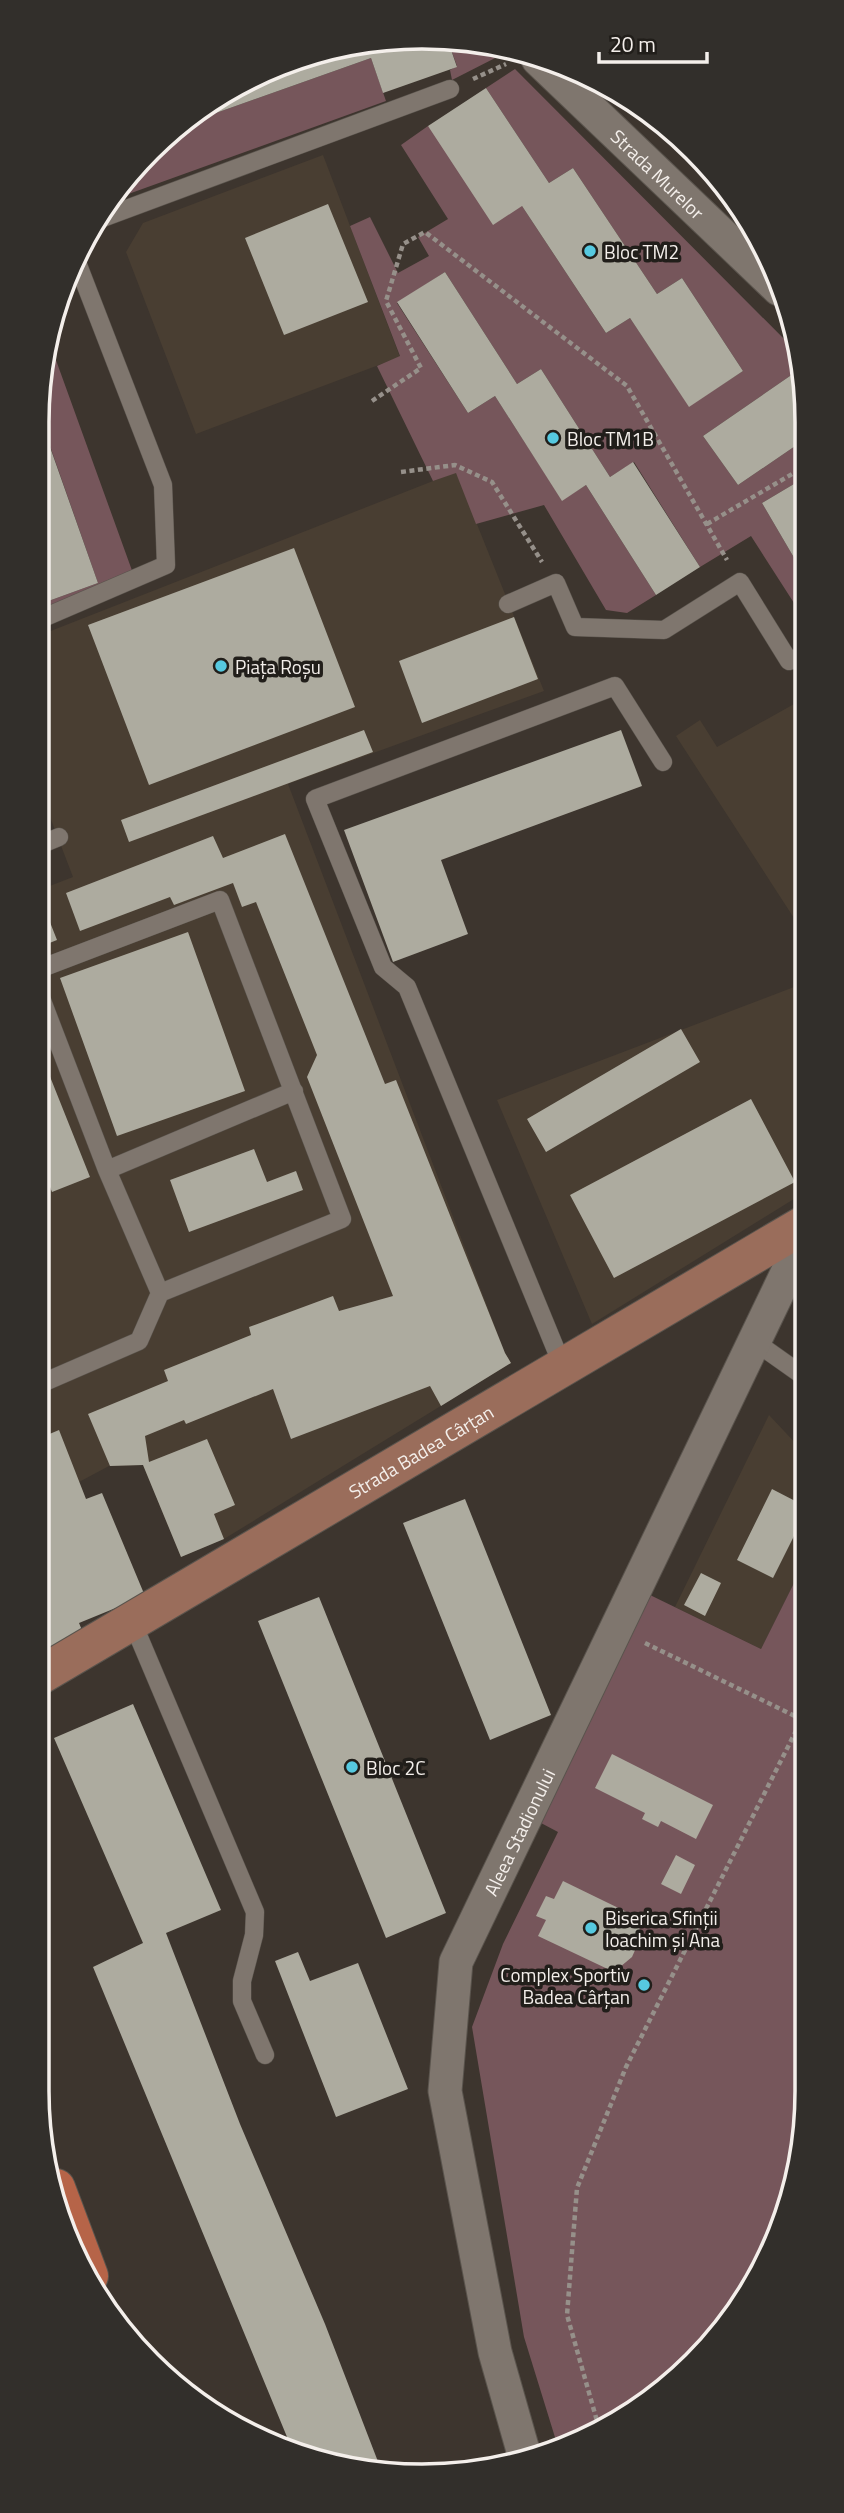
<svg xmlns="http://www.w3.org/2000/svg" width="844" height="2513" font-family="'Titillium Web',sans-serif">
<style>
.built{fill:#493e32}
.green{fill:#76565b}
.building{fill:#adab9f}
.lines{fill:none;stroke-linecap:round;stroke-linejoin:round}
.lane-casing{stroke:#5a544d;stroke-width:19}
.street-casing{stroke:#5a544d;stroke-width:35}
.secondary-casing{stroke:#5a544d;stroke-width:40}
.primary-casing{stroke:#5a544d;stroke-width:40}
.path{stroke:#96908a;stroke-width:4.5;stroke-dasharray:5 3.5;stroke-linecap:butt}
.lane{stroke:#7f766e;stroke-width:18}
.street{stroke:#7f766e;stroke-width:33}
.secondary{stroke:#9a6d5b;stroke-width:38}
.primary{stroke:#b66448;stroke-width:38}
.poi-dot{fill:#56c9e0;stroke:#211e1a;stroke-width:2.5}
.labels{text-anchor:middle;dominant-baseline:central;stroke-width:7;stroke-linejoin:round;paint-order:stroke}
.street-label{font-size:19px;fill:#f4efeb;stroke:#211e1a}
.poi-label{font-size:19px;fill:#f4efeb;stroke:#211e1a;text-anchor:start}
.rim{fill:none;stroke:#f4efeb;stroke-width:3.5}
</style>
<rect width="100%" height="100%" fill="#3d352e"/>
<!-- built -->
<path class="built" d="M323,155L400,357L196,434L126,252L143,223Z
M456,472L544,691L288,784L505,1353L511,1363L224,1539L181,1557L143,1465L109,1466L79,1482L86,1499L39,1518L42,889L73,877L42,796L43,634Z
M803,699V932L676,736L700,720L717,747Z
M802,984V1194L592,1324L497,1100Z
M769,1415L801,1449V1569L761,1649L675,1607Z"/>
<!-- green -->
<path class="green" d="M449,44H491L501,55L452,80L450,70L457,66Z
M371,58L386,101L109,201L185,124Z
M515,69L799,354L803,367L703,436L738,485L804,440V478L762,503L803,573V617L751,536L700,567L634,462L610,477L541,369L517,384L445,272L397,303L468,413L495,396L562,500L586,485L656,595L627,613L606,610L544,505L476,524L456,473L433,481L377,366L400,356L350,226L370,217L398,273L429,256L418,237L448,219L401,145L428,126L522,206L606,333L630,318L689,406L743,371L682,278L657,294L573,168L549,183L486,88Z
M48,338L134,576L43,609V603L98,583L44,429V346Z
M801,1569L800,2167L742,2305L636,2411L558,2447L524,2337L472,2027L503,1944L558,1832L541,1823L650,1595L761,1649Z"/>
<!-- building -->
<path class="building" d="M347,44H449L457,67L383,93L371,58L185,124L208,101Z
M486,88L549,183L573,168L657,294L682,278L743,371L689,407L630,318L606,333L522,206L493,225L428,126Z
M328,204L368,302L284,335L245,238Z
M445,272L517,384L541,369L610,477L633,462L700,567L656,595L586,485L562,501L495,396L468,413L397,302Z
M803,367L804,440L738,485L703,436Z
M44,430L98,583L43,603Z
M804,478V481L803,573L762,503Z
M294,548L355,707L149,785L88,625Z
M514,617L538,679L422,723L399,661Z
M364,730L373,752L129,842L121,820Z
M621,730L642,786L441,860L468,934L393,962L344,830Z
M285,834L385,1084L396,1080L505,1353L511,1363L441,1406L430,1386L291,1439L273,1389L186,1424L184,1420L145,1436L149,1462L207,1439L235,1505L214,1514L224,1539L181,1557L143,1465L110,1466L88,1414L168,1381L164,1370L251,1335L249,1327L333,1296L339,1311L393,1296L307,1077L317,1055L256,902L242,907L233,883L174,905L170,897L80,931L66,893L213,836L223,858Z
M42,902L57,940L42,946Z
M188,932L245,1091L117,1136L60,978Z
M681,1029L700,1062L546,1152L527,1119Z
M41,1054L90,1177L52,1192L41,1164Z
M751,1099L795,1182L614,1278L570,1195Z
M254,1149L267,1182L296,1171L303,1190L189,1232L170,1180Z
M59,1430L86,1499L102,1493L145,1596L79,1623L84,1635L39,1654L40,1438Z
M772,1489L801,1504V1522L773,1578L737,1560Z
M465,1499L551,1715L490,1740L403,1523Z
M701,1573L721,1583L705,1616L684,1605Z
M319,1597L446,1913L386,1938L258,1621Z
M133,1704L221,1910L166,1933L240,2124L325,2324L382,2472L372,2473L292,2449L93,1967L143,1943L54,1738Z
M612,1754L713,1805L696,1839L661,1821L658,1827L642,1819L645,1813L595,1788Z
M676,1855L695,1865L681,1894L661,1884Z
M563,1881L639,1918L640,1939L632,1957L614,1972L538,1936L546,1920L536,1916L546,1896L554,1899Z
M298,1952L310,1981L358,1963L408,2089L336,2117L275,1961Z"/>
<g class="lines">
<!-- lane casing -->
<g class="lane-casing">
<path id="lane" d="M97,220L450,89
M508,604L556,583L575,627L664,630L740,582L789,661L803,656
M43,618L166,565L163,485L78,265
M42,844L59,837
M42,968L220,900L342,1219L160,1293
M41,998L107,1170
M754,1341L802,1375
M563,1367L407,987L383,967L315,799L615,686L663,762
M40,1384L139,1341L160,1293L107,1170L294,1091
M132,1621L255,1912L254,1935L242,1981V2001L265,2055"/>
</g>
<!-- street casing -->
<g class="street-casing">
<g id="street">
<path id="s1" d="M538,59L779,289"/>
<path id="s2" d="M526,2461L495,2352L445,2091L456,1962L802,1242"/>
</g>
</g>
<!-- secondary casing -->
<g class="secondary-casing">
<g id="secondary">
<path id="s3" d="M39,1676L802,1226"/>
</g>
</g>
<!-- primary casing -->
<g class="primary-casing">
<path id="primary" d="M56,2188L89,2276"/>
</g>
<!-- path -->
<path class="path" d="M473,79L506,64
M372,401L421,368L386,301L403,244L425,232L627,386L727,560
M401,472L455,465L492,482L542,562
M707,524L804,467
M645,1643L801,1719
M787,2198L800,2157
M599,2428L567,2315L577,2188L626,2067L801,1721"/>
<!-- lane -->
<use href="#lane" class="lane"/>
<!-- street -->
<use href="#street" class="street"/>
<!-- secondary -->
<use href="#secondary" class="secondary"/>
<!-- primary -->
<use href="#primary" class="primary"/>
</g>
<!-- markers -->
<g class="poi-dot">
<circle cx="590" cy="251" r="7"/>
<circle cx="553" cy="438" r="7"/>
<circle cx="221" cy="666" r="7"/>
<circle cx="352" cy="1767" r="7"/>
<circle cx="591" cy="1928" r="7"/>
<circle cx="644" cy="1985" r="7"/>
</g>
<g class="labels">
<!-- street labels -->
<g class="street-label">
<text stroke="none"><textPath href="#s1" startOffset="166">Strada Murelor</textPath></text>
<text stroke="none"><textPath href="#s3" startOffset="443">Strada Badea Cârțan</textPath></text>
<text stroke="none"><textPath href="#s2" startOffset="653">Aleea Stadionului</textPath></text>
</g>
<!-- poi labels -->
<g class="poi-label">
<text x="604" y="251">Bloc TM2</text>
<text x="567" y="438">Bloc TM1B</text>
<text x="235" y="666">Piața Roșu</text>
<text x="366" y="1767">Bloc 2C</text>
<text x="605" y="1917">Biserica Sfinții<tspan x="605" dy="22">Ioachim și Ana</tspan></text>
<text x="630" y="1974" text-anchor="end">Complex Sportiv<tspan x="630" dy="22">Badea Cârțan</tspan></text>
</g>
</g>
<!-- crop -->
<path d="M0 0H844V2513H0ZM422 49H422A373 373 0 0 1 795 422V2091A373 373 0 0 1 422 2464H422A373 373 0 0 1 49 2091V422A373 373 0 0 1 422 49Z" fill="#322f2b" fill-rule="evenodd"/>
<path class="rim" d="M422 49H422A373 373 0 0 1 795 422V2091A373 373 0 0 1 422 2464H422A373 373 0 0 1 49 2091V422A373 373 0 0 1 422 49Z"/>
<!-- scale -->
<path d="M599 52v10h108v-10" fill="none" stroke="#f4efeb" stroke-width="3.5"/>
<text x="610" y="52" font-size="21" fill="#f4efeb" stroke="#211e1a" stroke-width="5" paint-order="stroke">20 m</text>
</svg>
